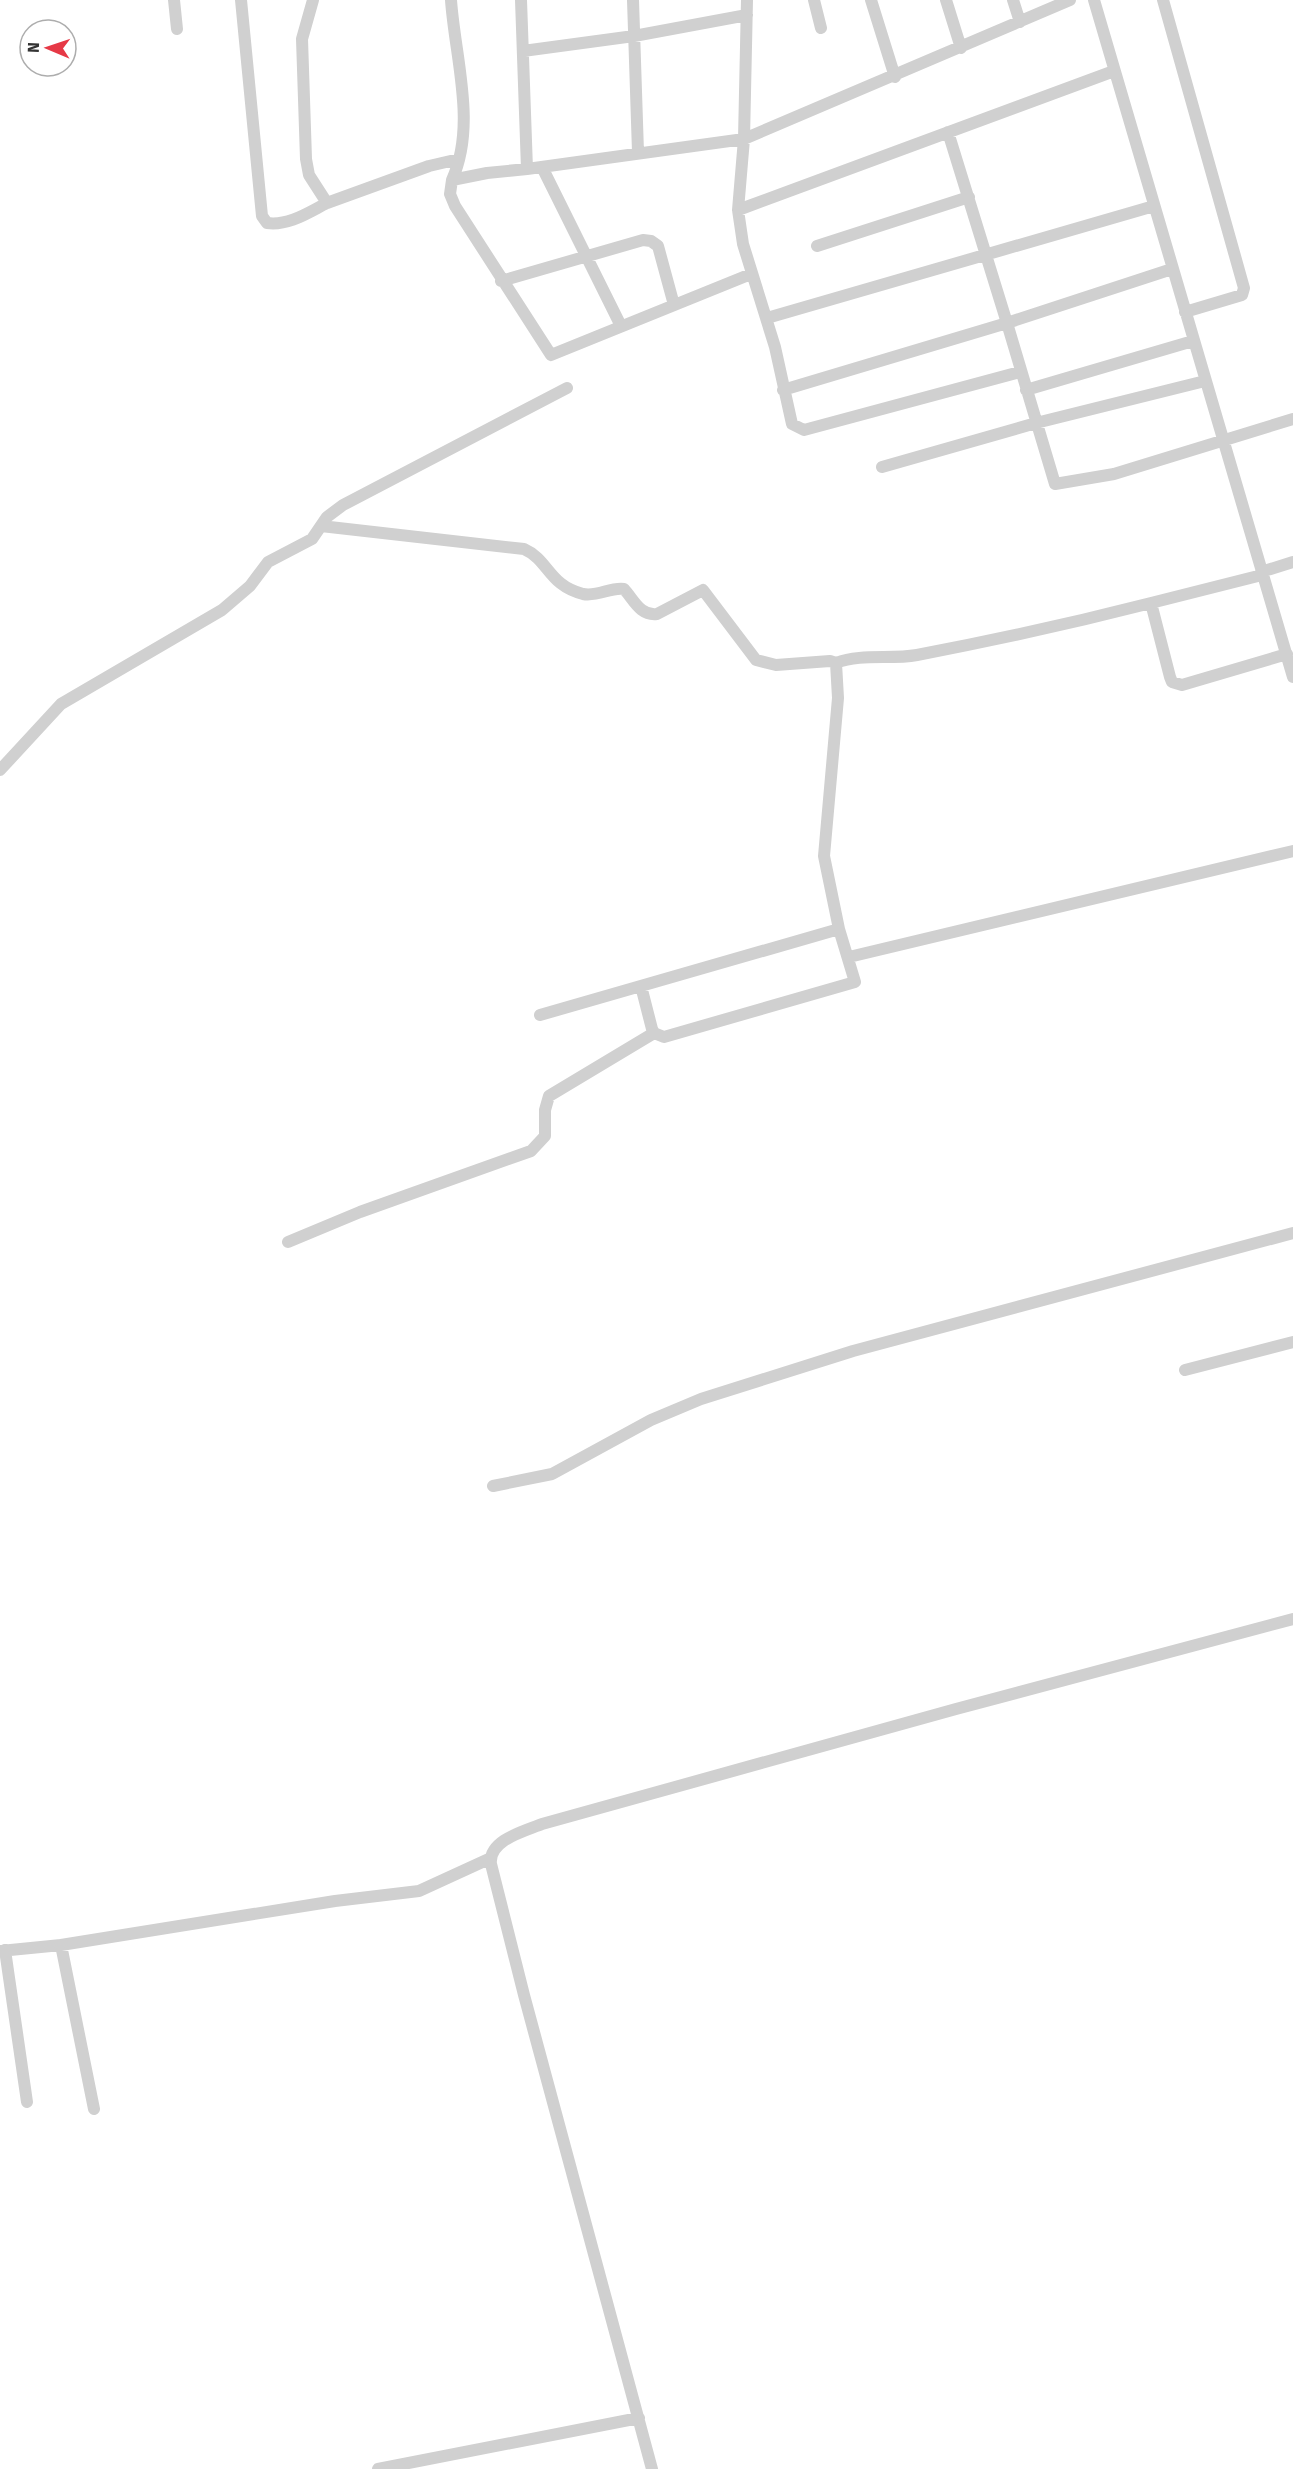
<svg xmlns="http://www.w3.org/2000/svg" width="1293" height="2469" font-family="'Fira Sans',sans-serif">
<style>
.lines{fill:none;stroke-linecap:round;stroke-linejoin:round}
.minor{stroke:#d0d0d0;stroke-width:12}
</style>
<rect width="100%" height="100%" fill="#fff"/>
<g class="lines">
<!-- minor -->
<path class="minor" d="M174,0L177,29
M241,0L262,216L267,223C289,226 309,212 327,203
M313,0L302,39L306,159L309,175L327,203L429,166L459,159
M451,0C455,58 477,125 452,180
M521,0L527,169L744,139L1070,0
M633,0L638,152
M747,0L744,139L738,210L743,244L775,347L792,424L804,430L1020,372
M814,0L821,28
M871,0L895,77
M946,0L961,48
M1013,0L1020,22
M1094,0L1293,677
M1163,0L1244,288L1242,295L1185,312
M523,51L634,36L747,15
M948,132L1007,323L1172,269
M542,167L621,326
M527,169L487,173L452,180L450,194L455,206L551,355L751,274
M738,210L1114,71
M817,246L969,197
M501,281L643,240L651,241L658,246L674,305
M767,318L1154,206
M783,390L1007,323L1055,484L1114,474L1293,419
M1026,390L1193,341
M882,467L1036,423L1205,381
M321,526L524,549C549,560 548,585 583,594C598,597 610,587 624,589C634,600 640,616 657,614L703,590L756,660L776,665L830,661L836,663L838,698L824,856L839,929
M1261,572L1293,562
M1262,575L1151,603L1170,677L1172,682L1182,685L1287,654
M836,663C862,653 890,660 917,655C996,640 1073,623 1151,603
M0,770L61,704L222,610L250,586L268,562L312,539L327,517L343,505L567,388
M849,957L1293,851
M540,1015L839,929L855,982L664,1037L654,1033L652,1029L641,986
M288,1242L360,1212L531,1151L545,1136V1110L549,1096L654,1033
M1185,1370L1293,1342
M493,1486L552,1474L651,1420L701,1399L853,1351L1293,1233
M61,1945L94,2109
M5,1950L27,2102
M0,1951L61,1945L335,1901L419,1891L491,1858
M378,2469L639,2418
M652,2469L524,1995L491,1864C488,1840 525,1831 542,1824L956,1709L1293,1619"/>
</g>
<!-- north arrow -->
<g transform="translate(48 48) rotate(272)"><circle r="28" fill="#ffffff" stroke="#adadad" stroke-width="1.5"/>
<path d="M0-4.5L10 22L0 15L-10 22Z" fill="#e63946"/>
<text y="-9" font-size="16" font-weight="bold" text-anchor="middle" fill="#333333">N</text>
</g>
</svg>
